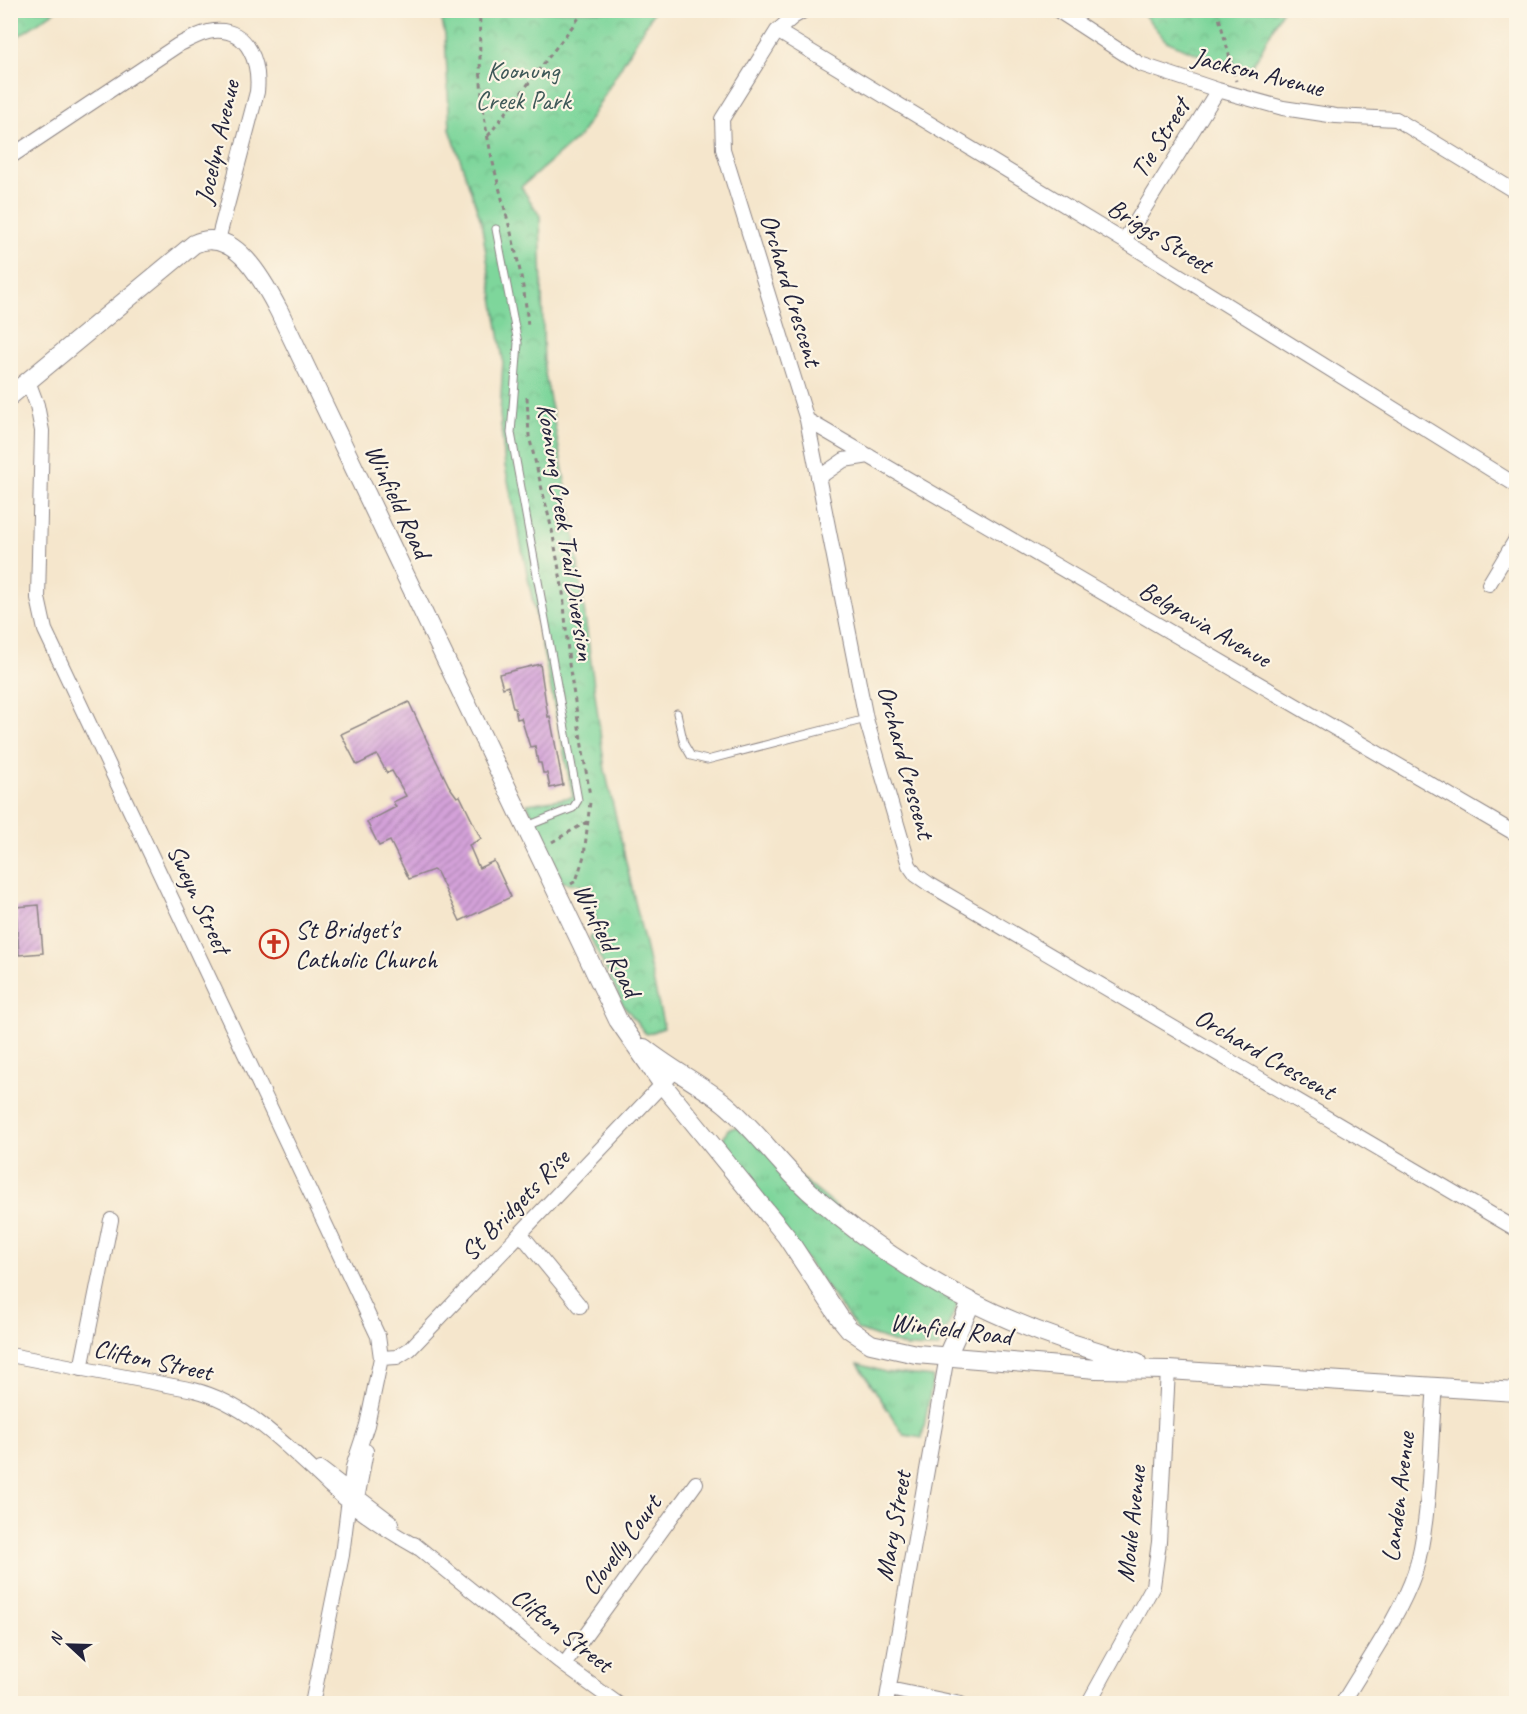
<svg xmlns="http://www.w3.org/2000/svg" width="1527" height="1714" font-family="Caveat,sans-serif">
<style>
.grass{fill:url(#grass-tufts);stroke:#507c6b;stroke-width:1.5}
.park{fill:url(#park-crowns);stroke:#507c6b;stroke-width:1.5}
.building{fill:url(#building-hatch)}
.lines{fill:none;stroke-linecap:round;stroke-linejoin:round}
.service-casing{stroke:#8c8484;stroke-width:9}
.minor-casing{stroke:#8c8484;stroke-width:16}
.tertiary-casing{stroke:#8c8484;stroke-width:20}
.path{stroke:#8c8484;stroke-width:3;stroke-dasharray:4.5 4.5;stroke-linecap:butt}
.service{stroke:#fff;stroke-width:7}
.minor{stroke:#fff;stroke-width:14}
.tertiary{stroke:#fff;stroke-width:18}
.labels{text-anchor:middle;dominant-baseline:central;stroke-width:4.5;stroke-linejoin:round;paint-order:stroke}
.park-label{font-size:26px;fill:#3e5858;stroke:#fcf5e5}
.street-label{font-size:26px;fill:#22223b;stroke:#fcf5e5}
.poi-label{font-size:26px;fill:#22223b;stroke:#fcf5e5;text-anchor:start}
</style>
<defs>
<pattern id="grass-tufts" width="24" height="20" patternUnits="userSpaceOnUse" patternTransform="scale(1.5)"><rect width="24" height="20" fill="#7ed69b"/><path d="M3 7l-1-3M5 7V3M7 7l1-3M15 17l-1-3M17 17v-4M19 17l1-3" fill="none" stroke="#6db786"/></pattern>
<pattern id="park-crowns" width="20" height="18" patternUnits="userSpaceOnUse" patternTransform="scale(1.5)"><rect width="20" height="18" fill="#7ed69b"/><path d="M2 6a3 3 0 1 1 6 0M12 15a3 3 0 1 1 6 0" fill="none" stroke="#6db786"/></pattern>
<pattern id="building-hatch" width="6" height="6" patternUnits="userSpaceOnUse" patternTransform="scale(1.5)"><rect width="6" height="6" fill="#d4a2d9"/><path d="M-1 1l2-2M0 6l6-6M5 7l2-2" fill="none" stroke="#ac84b1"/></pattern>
</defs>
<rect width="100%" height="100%" fill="#fcf5e5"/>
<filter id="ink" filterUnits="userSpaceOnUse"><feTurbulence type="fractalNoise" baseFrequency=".0167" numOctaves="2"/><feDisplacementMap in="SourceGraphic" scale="12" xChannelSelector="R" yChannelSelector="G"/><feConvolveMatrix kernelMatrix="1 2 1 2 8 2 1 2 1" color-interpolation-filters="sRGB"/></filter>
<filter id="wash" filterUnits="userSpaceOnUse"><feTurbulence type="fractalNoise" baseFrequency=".008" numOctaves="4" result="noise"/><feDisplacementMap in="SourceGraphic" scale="24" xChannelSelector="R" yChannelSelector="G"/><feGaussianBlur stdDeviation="1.35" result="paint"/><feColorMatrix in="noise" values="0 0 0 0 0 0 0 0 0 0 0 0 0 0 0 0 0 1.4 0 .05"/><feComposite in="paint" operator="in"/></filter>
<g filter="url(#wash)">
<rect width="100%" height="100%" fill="#f5e6cc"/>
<!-- grass -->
<path class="grass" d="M737,1127L958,1304L938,1348L906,1347L858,1330L721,1144L728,1129Z
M858,1364L885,1372L933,1377L922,1438L904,1435Z"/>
<!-- park -->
<path class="park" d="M11,10H55V11L11,41Z
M440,11H654L580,136L521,187L540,216L544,368L573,525L605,770L664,1028L646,1034L622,1003L590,937L602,931L580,885L563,882L527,804L573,797L505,466L500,414L503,360L481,221L450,129L445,35Z
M1141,11H1282L1248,75L1166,41Z"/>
<g id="blocks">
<!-- building -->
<path class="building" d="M540,664L548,717L550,716L563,785L550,788L547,773H543L541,763H538L535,746L530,747L521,718L517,719L515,708H513L508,686L503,688L499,674Z
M409,702L435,758L449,786L457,797L460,796L481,839L469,845L479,868L494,861L511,897L460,921L437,872L433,870L409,879L390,841L379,846L367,822L396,807L393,802L406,796L392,771L387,773L377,755L357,765L341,734Z
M39,905L43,953L19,955L16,907Z"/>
</g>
</g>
<g filter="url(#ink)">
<use href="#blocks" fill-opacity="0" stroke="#8c8484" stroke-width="1.5"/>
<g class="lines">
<!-- service casing -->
<g class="service-casing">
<path id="service" d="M496,229L518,343L511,433L578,800L573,808L527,826
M677,713L684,744L691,756L707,760L866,719"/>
</g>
<!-- minor casing -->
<g class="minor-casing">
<path id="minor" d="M805,10L793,17L777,31L722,119L723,149L807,420L866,719L909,865L916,875L929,884L1516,1229
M1057,10L1140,64L1218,90L1283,108L1336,116L1396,119L1516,192
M777,31L1124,241L1516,485
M10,157L178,45C189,40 201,32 214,31C249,28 260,64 257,92L218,240
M1124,241L1218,90
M28,381L37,405L42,431L38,598L45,630L378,1336L381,1358L367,1425L353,1467L342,1555L312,1704
M807,420L1516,834
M818,478L844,460L869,456
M1489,584L1516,539
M521,1234L580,1306
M10,1355L194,1390C247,1403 290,1449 329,1485C356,1510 388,1531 420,1549
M381,1358L397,1357L410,1349L675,1071
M81,1369L111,1220
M321,1469L392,1523
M358,1494L366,1451
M414,1544L564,1665L618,1704
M564,1665L696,1483
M889,1689L961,1704
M886,1704L947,1356
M1088,1704L1153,1586L1159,1542L1168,1370
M1342,1704C1366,1663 1400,1616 1415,1572C1431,1520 1430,1441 1435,1385"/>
</g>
<!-- tertiary casing -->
<g class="tertiary-casing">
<path id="tertiary" d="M10,396L194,244C234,225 264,282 279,311L618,1020L663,1085L786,1236L840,1318L849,1329L871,1344L916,1354L1096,1369L1168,1370L1516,1392
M644,1048C669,1068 698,1083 723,1102C755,1128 778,1163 809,1191C902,1275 1014,1332 1137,1362
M947,1356L971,1303"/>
</g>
<!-- path -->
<path class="path" d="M480,10C479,51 480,100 488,139C500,202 524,263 528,328
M1217,10L1236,81
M488,136L585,10
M527,397L529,436L552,530L563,592L569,664L590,796
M552,842L590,820
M571,884L576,881L584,856L590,802"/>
<!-- service -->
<use href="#service" class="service"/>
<!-- minor -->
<use href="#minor" class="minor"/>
<!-- tertiary -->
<use href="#tertiary" class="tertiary"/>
</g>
</g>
<!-- icons -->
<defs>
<g id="church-ring" transform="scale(1.5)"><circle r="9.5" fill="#fcf5e5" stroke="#c8321e" stroke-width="1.5"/><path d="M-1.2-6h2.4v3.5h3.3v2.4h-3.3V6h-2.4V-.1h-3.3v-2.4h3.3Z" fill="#c8321e"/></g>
</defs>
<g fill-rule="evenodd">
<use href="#church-ring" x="274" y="944"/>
</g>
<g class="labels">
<!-- park labels -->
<g class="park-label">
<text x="523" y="70">Koonung<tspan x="523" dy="30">Creek Park</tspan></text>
</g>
<!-- street labels -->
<g class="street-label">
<text transform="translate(1258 72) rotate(14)">Jackson Avenue</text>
<text transform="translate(1160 138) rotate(-58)">Tie Street</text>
<text transform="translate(217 142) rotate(-77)">Jocelyn Avenue</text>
<text transform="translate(1160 236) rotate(32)">Briggs Street</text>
<text transform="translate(791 290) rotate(73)">Orchard Crescent</text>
<text transform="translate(398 501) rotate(65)">Winfield Road</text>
<text transform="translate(566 532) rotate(81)">Koonung Creek Trail Diversion</text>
<text transform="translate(1205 624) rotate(30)">Belgravia Avenue</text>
<text transform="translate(906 762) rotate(75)">Orchard Crescent</text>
<text transform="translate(199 899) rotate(65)">Sweyn Street</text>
<text transform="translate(607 940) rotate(64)">Winfield Road</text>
<text transform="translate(1265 1054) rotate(30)">Orchard Crescent</text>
<text transform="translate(515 1205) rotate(-46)">St Bridgets Rise</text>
<text transform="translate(951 1329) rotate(7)">Winfield Road</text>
<text transform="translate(153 1360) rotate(12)">Clifton Street</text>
<text transform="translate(1398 1497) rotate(-83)">Landen Avenue</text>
<text transform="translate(1131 1524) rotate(-84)">Moule Avenue</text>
<text transform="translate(893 1526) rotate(-80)">Mary Street</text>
<text transform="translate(621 1545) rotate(-54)">Clovelly Court</text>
<text transform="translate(562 1630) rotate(38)">Clifton Street</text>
</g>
<!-- poi labels -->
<g class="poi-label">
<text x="295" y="929">St Bridget's<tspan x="295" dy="30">Catholic Church</tspan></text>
</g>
</g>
<!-- margin -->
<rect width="1527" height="1714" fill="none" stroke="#fcf5e5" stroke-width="36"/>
<!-- north arrow -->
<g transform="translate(69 1645) rotate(292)" stroke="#fcf5e5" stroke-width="4.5" paint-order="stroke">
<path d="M0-4.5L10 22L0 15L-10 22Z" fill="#22223b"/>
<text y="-9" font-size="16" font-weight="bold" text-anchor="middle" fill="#22223b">N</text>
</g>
</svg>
